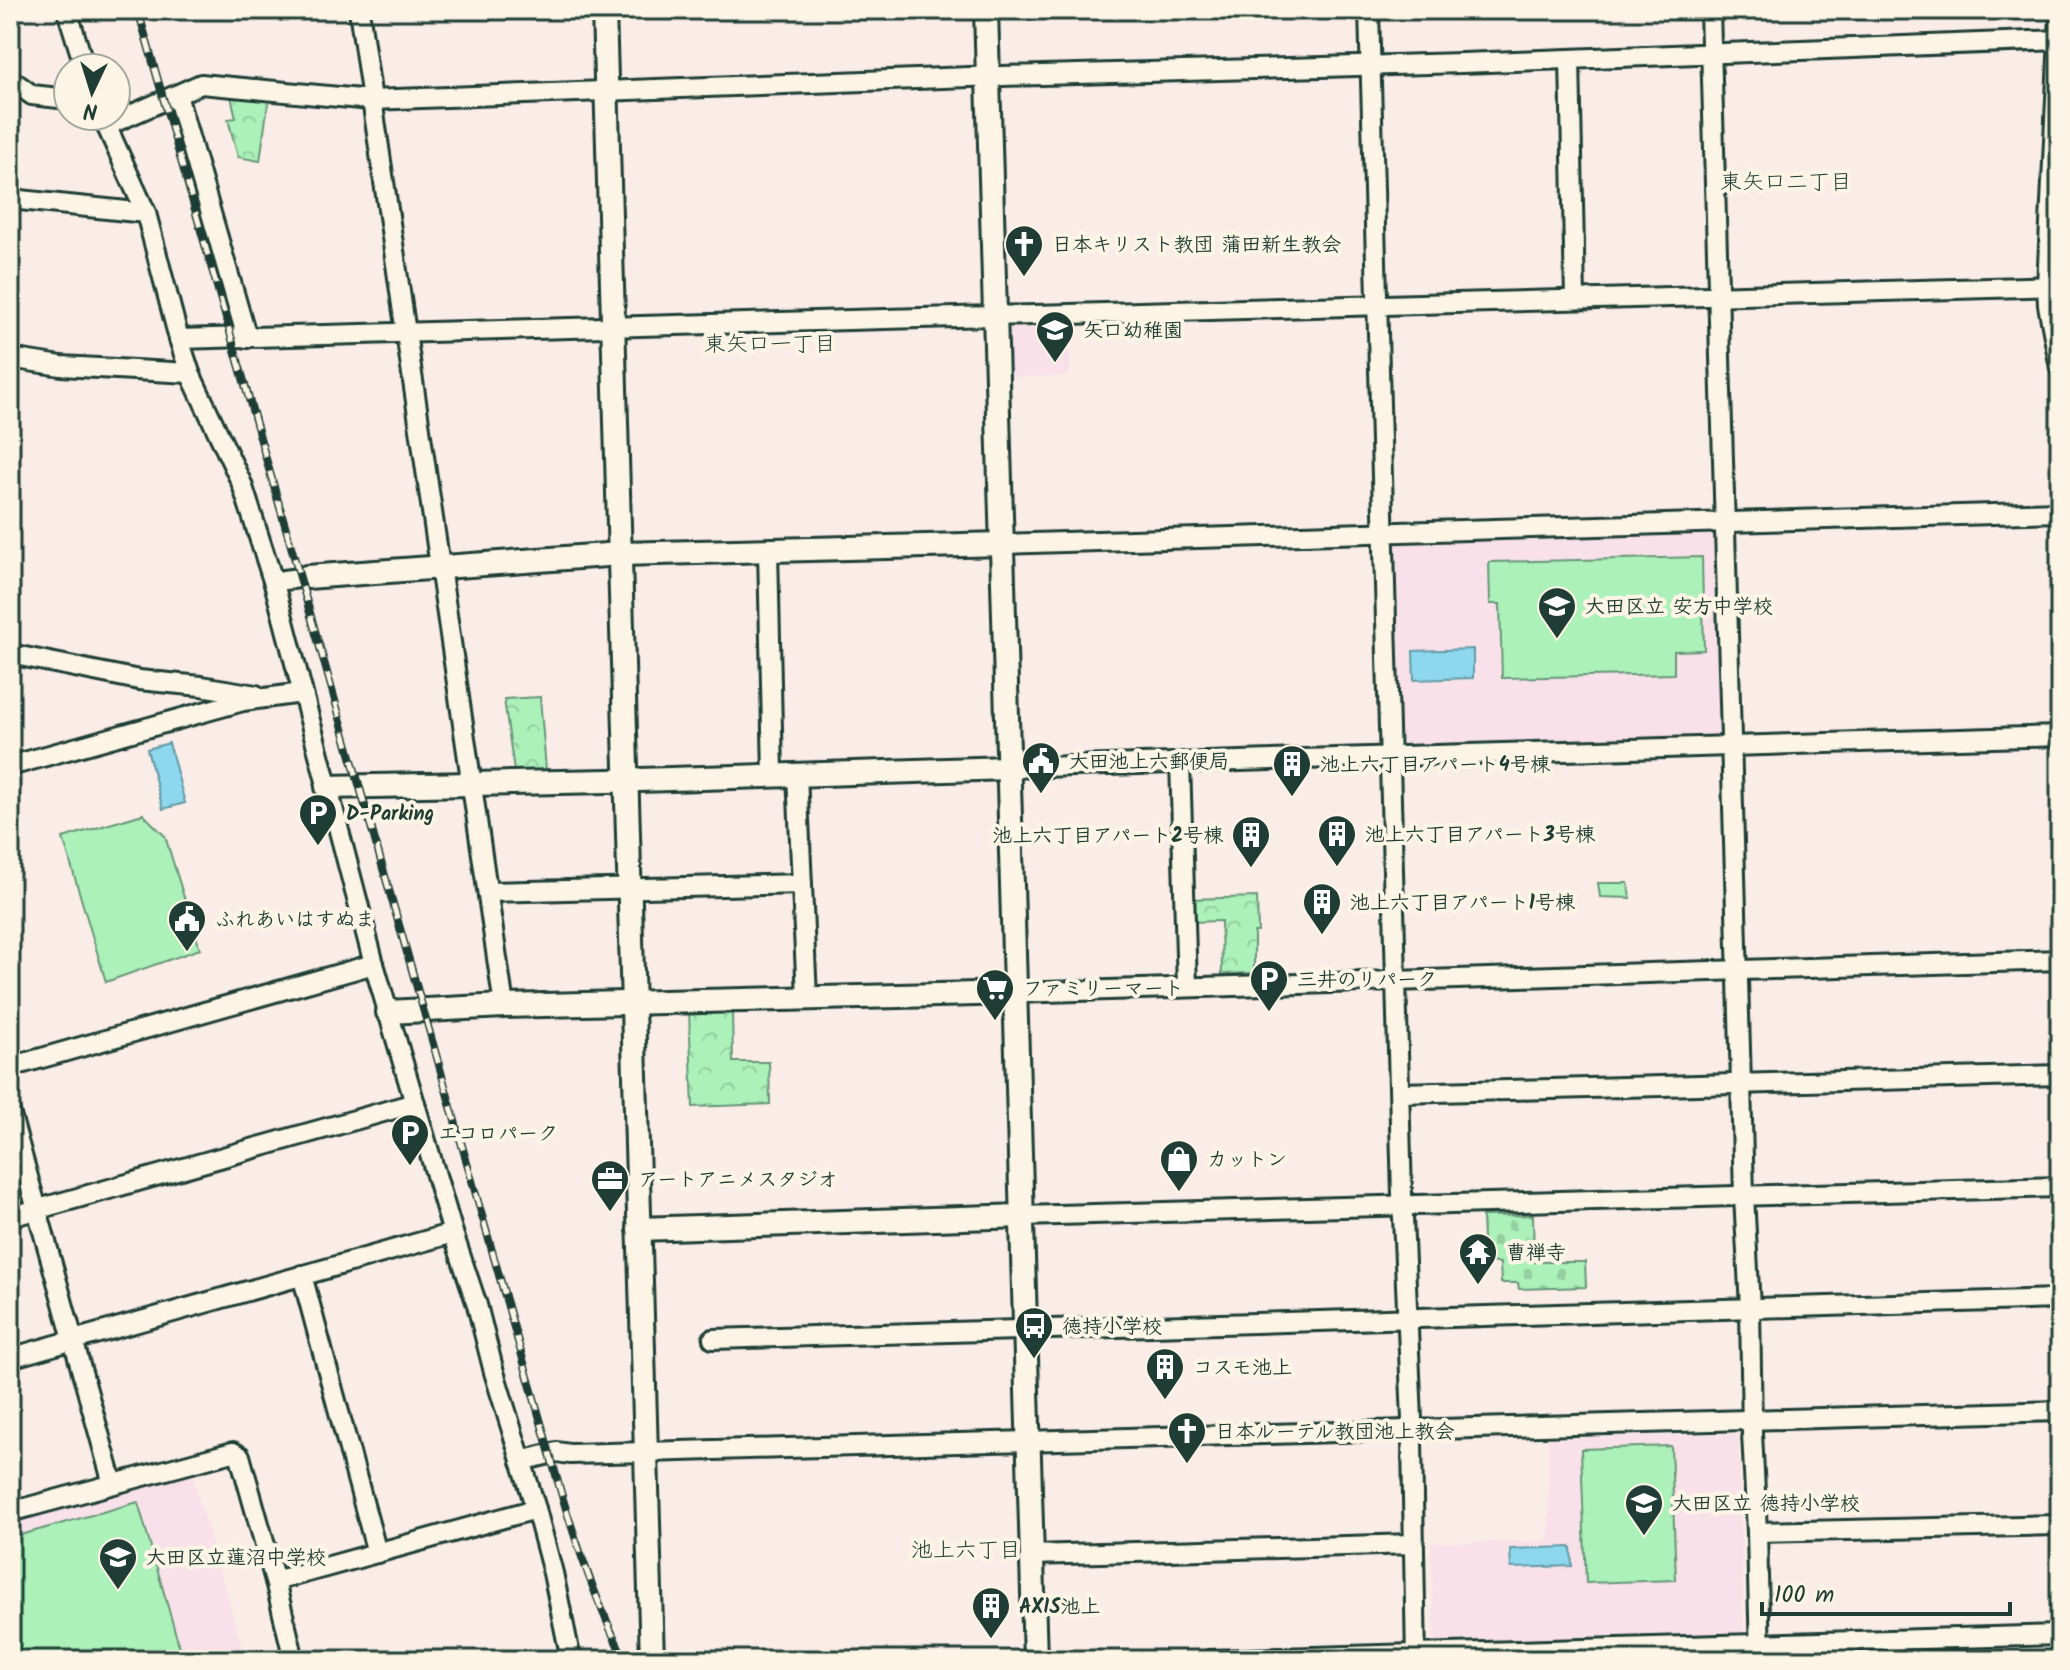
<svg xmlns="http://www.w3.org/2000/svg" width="2070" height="1670" font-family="Kalam,'Klee One',sans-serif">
  <defs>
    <pattern id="cemetery-stones" width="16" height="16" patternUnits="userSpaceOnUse" patternTransform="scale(2)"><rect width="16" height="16" fill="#acf0ba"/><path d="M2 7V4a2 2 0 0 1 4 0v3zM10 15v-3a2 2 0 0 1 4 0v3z" fill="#94cfa0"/></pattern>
    <pattern id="park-crowns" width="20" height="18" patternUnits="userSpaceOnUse" patternTransform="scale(2)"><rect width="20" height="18" fill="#acf0ba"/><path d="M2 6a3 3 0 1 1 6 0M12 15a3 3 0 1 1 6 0" fill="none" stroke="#94cfa0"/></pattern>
  </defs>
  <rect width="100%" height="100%" fill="#faece7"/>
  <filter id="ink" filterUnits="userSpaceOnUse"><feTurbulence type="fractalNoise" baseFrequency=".0125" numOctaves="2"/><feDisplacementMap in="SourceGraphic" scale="16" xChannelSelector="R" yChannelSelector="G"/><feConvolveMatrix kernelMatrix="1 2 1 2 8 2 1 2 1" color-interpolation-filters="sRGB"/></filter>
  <g filter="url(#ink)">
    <g fill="#f8e1e9">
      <polygon points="1007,328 1070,328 1070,376 1007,377"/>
      <polygon points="1713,535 1719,736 1401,745 1395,544"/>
      <polygon points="1738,1434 1744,1633 1434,1641 1431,1543 1546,1541 1549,1534 1548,1439"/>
      <polygon points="191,1471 246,1660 10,1660 10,1522"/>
    </g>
    <g fill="#acf0ba" stroke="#669677" stroke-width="2">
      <polygon points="1702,557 1704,650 1674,651 1674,674 1502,678 1500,604 1490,604 1489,562"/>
      <polygon points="143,814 165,836 200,949 106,982 63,838"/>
      <polygon points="1598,883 1628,883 1630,898 1600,897"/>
      <polygon points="1671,1446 1676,1580 1586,1583 1581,1449"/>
      <polygon points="138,1502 182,1656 170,1660 10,1660 10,1538"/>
    </g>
    <polygon fill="url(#cemetery-stones)" stroke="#669677" stroke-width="2" points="1533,1215 1534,1262 1585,1262 1586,1287 1519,1289 1518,1283 1501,1283 1500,1263 1484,1262 1482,1216"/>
    <g fill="url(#park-crowns)" stroke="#669677" stroke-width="2">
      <polygon points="230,92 269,96 260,161 238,157 228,119 236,118"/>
      <polygon points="540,697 546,770 514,771 504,699"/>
      <polygon points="1257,897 1258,932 1254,932 1254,973 1222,974 1221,921 1190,922 1188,899"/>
      <polygon points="732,1011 733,1062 769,1062 770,1104 693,1107 689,1012"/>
    </g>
    <g fill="#8ed8ef" stroke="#629aa4" stroke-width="2">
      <polygon points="1473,649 1473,678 1414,680 1413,651"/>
      <polygon points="169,743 185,803 163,809 147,749"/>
      <polygon points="1571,1547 1572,1566 1511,1568 1510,1549"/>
    </g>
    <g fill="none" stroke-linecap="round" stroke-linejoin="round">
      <defs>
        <g id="minor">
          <polyline points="67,10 85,68"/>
          <polyline points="359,10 504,1006"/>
          <polyline points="1369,10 1402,1195 1412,1419 1410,1429 1412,1443 1416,1660"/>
          <polyline points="1710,10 1741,1084 1744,1196 1750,1308 1752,1433 1757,1532 1760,1660"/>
          <polyline points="2060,16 2047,286 2048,305 2060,368"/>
          <polyline points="1570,59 1575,299"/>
          <polyline points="10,83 17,84 32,95 68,99"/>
          <polyline points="177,95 247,338"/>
          <polyline points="102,116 146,213 179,339"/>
          <polyline points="106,126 201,84 371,100 969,77 1462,63 2059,40"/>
          <polyline points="10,199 146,213"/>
          <polyline points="10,358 61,366 190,373"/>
          <polyline points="1002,544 2060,512"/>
          <polyline points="768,550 773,774"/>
          <polyline points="284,580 307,577"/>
          <polyline points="10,654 139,680 201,686 256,695"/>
          <polyline points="1180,762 1187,987"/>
          <polyline points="10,766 243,701 302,693"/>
          <polyline points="1008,768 2060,736"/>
          <polyline points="797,774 807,998"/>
          <polyline points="488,892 802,884"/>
          <polyline points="1015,993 2060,960"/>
          <polyline points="10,1067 374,964"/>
          <polyline points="1401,1093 2060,1075"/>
          <polyline points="10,1112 113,1484"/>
          <polyline points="1022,1216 2060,1187"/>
          <polyline points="10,1217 415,1103"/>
          <polyline points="302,1275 377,1553"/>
          <polyline points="713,1339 2060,1299"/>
          <polyline points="10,1358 453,1233"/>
          <polyline points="521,1461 557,1452 570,1454 646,1452 2060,1411"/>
          <polyline points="10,1512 233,1452 240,1456 275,1581 294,1660"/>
          <polyline points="1757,1532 2060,1525"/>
          <polyline points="1032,1555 1413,1544"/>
          <polyline points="275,1581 536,1509"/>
          <polyline points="571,1660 553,1573 536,1509 494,1372 477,1305 453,1233 374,964 275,587 242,484 190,373 179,339 2060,286"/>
          <polyline points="1210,1660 2060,1635"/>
        </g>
        <g id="tertiary">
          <polyline points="604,10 652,1660"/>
          <polyline points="986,10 1035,1660"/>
          <polyline points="307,577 620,554 1002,544"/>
          <polyline points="327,787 608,781 1008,768"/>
          <polyline points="388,1012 504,1006 1015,993"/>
          <polyline points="639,1229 1022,1216"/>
        </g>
      </defs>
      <use href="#minor" stroke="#1f3d34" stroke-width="24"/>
      <use href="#tertiary" stroke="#1f3d34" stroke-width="28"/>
      <use href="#minor" stroke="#fcf5e5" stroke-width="18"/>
      <use href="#tertiary" stroke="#fcf5e5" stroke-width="22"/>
      <defs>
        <path id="rail" d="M 138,10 L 562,1496 C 579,1552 598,1607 625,1660"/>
      </defs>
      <use href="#rail" stroke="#1f3d34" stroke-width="8"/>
      <use href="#rail" stroke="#fcf5e5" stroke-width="5" stroke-dasharray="15" stroke-linecap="butt"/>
    </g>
  </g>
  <defs>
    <symbol id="church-pin" viewBox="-11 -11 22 30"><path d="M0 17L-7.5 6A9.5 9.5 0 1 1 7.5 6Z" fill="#1f3d34" stroke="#fcf5e5"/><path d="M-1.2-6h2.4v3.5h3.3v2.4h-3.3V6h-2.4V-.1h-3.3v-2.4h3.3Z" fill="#fff"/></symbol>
    <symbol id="school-pin" viewBox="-11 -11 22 30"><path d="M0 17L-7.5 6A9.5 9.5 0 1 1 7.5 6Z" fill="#1f3d34" stroke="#fcf5e5"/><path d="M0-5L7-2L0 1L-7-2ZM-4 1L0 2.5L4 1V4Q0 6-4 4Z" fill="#fff"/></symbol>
    <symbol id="civic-pin" viewBox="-11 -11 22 30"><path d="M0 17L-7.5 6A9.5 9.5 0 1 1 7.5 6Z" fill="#1f3d34" stroke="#fcf5e5"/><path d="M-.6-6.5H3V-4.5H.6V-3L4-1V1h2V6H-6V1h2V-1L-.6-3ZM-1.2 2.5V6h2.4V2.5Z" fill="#fff"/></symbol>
    <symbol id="building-pin" viewBox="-11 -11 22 30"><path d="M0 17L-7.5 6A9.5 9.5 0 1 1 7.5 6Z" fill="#1f3d34" stroke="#fcf5e5"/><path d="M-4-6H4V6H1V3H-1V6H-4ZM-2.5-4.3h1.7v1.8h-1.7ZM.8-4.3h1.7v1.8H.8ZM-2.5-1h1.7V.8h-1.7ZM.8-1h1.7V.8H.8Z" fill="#fff"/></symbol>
    <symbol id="parking-pin" viewBox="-11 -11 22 30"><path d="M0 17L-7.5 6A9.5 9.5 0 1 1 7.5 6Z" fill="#1f3d34" stroke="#fcf5e5"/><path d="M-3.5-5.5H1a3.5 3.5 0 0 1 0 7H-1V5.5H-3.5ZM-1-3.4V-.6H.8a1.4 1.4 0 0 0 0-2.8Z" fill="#fff"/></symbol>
    <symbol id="supermarket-pin" viewBox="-11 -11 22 30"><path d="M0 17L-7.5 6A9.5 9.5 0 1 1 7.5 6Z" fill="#1f3d34" stroke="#fcf5e5"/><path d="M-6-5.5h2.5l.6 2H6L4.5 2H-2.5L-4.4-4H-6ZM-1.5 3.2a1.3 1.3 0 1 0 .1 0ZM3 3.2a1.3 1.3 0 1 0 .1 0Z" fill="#fff"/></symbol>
    <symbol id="shop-pin" viewBox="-11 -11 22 30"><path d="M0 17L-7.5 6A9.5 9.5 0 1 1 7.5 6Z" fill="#1f3d34" stroke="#fcf5e5"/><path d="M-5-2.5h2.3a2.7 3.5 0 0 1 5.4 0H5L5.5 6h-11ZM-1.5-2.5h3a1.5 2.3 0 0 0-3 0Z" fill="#fff"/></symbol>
    <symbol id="office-pin" viewBox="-11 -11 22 30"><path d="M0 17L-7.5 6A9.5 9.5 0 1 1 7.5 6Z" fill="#1f3d34" stroke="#fcf5e5"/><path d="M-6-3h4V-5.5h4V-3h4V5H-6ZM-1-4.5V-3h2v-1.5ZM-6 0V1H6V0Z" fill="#fff"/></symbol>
    <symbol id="temple-pin" viewBox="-11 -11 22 30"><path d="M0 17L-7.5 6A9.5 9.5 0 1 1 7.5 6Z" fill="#1f3d34" stroke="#fcf5e5"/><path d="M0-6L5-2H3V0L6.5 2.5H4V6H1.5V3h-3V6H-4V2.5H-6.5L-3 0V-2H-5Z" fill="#fff"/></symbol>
    <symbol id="bus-pin" viewBox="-11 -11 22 30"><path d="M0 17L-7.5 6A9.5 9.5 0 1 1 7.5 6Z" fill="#1f3d34" stroke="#fcf5e5"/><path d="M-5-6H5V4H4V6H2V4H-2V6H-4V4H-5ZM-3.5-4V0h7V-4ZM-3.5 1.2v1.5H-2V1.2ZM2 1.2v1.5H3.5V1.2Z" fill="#fff"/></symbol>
  </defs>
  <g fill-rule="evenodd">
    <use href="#church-pin" x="1002" y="222" width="44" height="60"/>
    <use href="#school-pin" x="1033" y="308" width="44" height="60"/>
    <use href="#school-pin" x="1535" y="584" width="44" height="60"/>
    <use href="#civic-pin" x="1019" y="739" width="44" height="60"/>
    <use href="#building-pin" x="1270" y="742" width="44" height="60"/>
    <use href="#parking-pin" x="296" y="791" width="44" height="60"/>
    <use href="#building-pin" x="1315" y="812" width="44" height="60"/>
    <use href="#building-pin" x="1229" y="813" width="44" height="60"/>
    <use href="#building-pin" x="1300" y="880" width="44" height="60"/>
    <use href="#civic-pin" x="165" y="897" width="44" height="60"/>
    <use href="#parking-pin" x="1247" y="957" width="44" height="60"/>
    <use href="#supermarket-pin" x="973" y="966" width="44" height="60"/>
    <use href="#parking-pin" x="388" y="1111" width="44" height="60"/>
    <use href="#shop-pin" x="1157" y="1137" width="44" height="60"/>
    <use href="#office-pin" x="588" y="1157" width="44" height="60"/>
    <use href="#temple-pin" x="1456" y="1230" width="44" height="60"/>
    <use href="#bus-pin" x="1012" y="1304" width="44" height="60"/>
    <use href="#building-pin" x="1143" y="1345" width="44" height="60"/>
    <use href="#church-pin" x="1165" y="1409" width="44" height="60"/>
    <use href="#school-pin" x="1622" y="1481" width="44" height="60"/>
    <use href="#school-pin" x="96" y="1535" width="44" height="60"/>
    <use href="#building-pin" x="969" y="1584" width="44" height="60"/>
  </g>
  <g text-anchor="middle" stroke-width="8" stroke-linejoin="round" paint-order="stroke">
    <g font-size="20" font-weight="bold" fill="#1f3d34" stroke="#fcf5e5" text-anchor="start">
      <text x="1052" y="251">日本キリスト教団 蒲田新生教会</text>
      <text x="1083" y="337">矢口幼稚園</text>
      <text x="1585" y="613">大田区立 安方中学校</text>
      <text x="1069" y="768">大田池上六郵便局</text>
      <text x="1320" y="771">池上六丁目アパート4号棟</text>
      <text x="346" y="820">D-Parking</text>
      <text x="1365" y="841">池上六丁目アパート3号棟</text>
      <text x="1223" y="842" text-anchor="end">池上六丁目アパート2号棟</text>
      <text x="1350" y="909">池上六丁目アパート1号棟</text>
      <text x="215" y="926">ふれあいはすぬま</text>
      <text x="1297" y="986">三井のリパーク</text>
      <text x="1023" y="995">ファミリーマート</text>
      <text x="438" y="1140">エコロパーク</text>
      <text x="1207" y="1166">カットン</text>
      <text x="638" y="1186">アートアニメスタジオ</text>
      <text x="1506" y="1259">曹禅寺</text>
      <text x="1062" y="1333">徳持小学校</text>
      <text x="1193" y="1374">コスモ池上</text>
      <text x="1215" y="1438">日本ルーテル教団池上教会</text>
      <text x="1672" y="1510">大田区立 徳持小学校</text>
      <text x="146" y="1564">大田区立蓮沼中学校</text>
      <text x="1019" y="1613">AXIS池上</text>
    </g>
    <g font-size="22" fill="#1f3d34" stroke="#fcf5e5">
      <text x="1786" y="189">東矢口二丁目</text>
      <text x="770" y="351">東矢口一丁目</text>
      <text x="966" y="1557">池上六丁目</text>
    </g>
  </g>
  <rect width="2070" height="1670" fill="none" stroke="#fcf5e5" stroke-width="40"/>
  <rect x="20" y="20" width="2030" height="1630" fill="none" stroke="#1f3d34" stroke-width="3" filter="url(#ink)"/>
  <g transform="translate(92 92) rotate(184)"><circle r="38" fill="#fcf5e5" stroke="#a4ab9e" stroke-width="2"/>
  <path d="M0-6L14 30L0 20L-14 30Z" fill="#1f3d34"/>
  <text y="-12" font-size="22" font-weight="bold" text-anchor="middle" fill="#1f3d34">N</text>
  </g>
  <path d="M1762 1602v12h248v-12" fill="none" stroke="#1f3d34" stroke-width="4"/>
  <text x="1774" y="1602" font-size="24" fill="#1f3d34" stroke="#fcf5e5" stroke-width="6" paint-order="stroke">100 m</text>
</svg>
